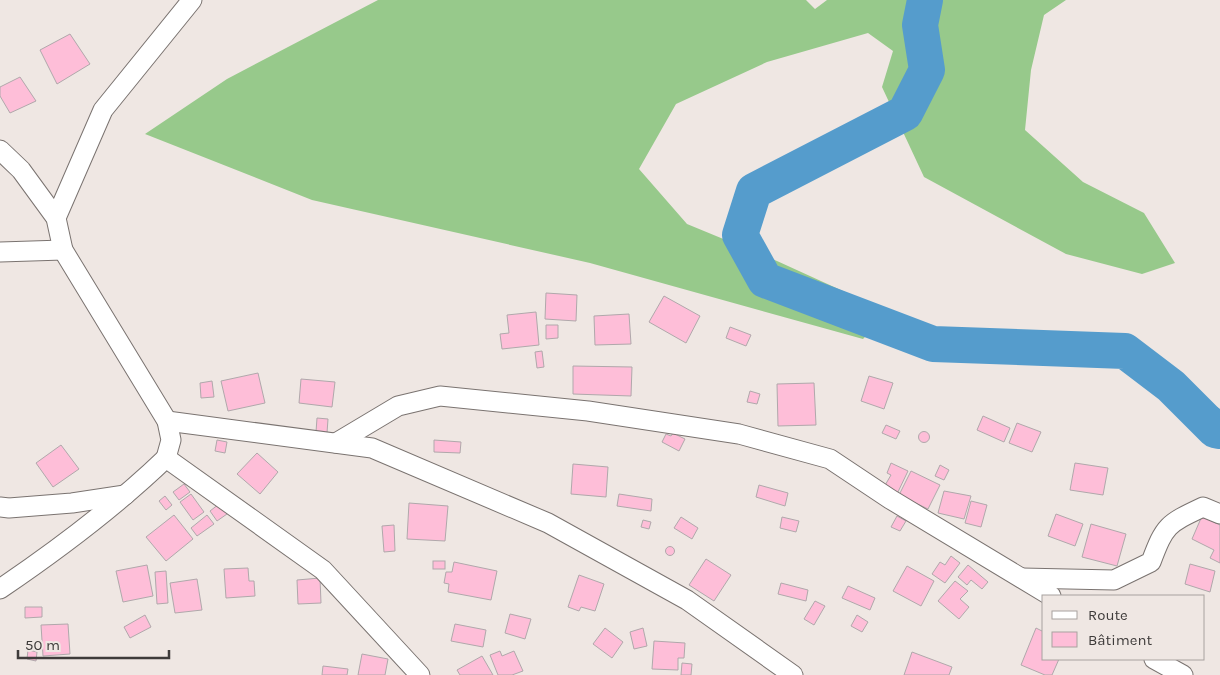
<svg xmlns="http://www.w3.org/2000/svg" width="1220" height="675" font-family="Karla,sans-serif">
  <rect width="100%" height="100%" fill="#efe7e3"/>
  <polygon fill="#97c98b" points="378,0 806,0 815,9 827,0 1066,0 1044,15 1031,70 1025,130 1083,182 1144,213 1175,263 1142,274 1066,254 924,177 882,87 893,51 868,33 767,62 676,104 639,169 687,224 777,261 889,312 863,339 590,263 312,200 145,134 227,79"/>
  <polygon fill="#559ccc" points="1217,407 1220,409 1220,441 1200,433"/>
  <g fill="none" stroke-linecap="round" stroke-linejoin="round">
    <polyline stroke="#559ccc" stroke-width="36" points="925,0 920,25 927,70 905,113 754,191 740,235 765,280 933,344 1125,351 1171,386 1215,430 1220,431"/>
  </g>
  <g fill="#febed8" stroke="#b0a8ab">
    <polygon points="70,34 90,64 57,84 40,50"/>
    <polygon points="20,77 36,101 10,113 0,96 0,87"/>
    <polygon points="546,293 577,295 576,321 545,319"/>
    <polygon points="664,296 700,316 686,343 649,322"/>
    <polygon points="536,312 539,345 502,349 500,334 509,333 507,315"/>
    <polygon points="629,314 631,344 595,345 594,316"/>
    <polygon points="546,325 558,325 558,338 546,339"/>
    <polygon points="730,327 751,335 746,346 726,338"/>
    <polygon points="542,351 544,367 537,368 535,352"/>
    <polygon points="573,366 632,367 631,396 573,394"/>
    <polygon points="258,373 265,403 228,411 221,381"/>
    <polygon points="869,376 893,383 884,409 861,401"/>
    <polygon points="301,379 335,382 332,407 299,403"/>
    <polygon points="212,381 214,397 201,398 200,383"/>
    <polygon points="814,383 816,425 778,426 777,384"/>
    <polygon points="750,391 760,394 757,404 747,402"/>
    <polygon points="983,416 1010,428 1004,442 977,430"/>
    <polygon points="317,418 328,419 327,433 316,432"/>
    <polygon points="1017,423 1041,432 1032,452 1009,443"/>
    <polygon points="886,425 900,431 896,439 882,433"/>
    <circle cx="924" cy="437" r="5.5"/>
    <polygon points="673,433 685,439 679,451 662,442 666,434 671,436"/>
    <polygon points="217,440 227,442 225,453 215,451"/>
    <polygon points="434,440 461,442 460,453 434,452"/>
    <polygon points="61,445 79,469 53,487 36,463"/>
    <polygon points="257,453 278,472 260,494 237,474"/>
    <polygon points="891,463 908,471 897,494 884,487 891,475 887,473"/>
    <polygon points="1075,463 1108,468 1103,495 1070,490"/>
    <polygon points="573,464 608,467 606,497 571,494"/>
    <polygon points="940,465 949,470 944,480 935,476"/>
    <polygon points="911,471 940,485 928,509 899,495"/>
    <polygon points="184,484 190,492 179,500 173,492"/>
    <polygon points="759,485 788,493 785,506 756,497"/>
    <polygon points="944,491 971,496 964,519 938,513"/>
    <polygon points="191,494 204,512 193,520 180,502"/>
    <polygon points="619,494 652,499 651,511 617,506"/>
    <polygon points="165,496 172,505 166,510 159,501"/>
    <polygon points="971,501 987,505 981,527 965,523"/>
    <polygon points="409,503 448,506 445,541 407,539"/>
    <polygon points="219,504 227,514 217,521 210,511"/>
    <polygon points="1056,514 1083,524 1075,546 1048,536"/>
    <polygon points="174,515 193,539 166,561 146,537"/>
    <polygon points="207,515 214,524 197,536 191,528"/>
    <polygon points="897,516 906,521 900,531 891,527"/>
    <polygon points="1202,516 1220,525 1220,563 1210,558 1214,550 1192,539"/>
    <polygon points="681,517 698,528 692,539 674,528"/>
    <polygon points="782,517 799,521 796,532 780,528"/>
    <polygon points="643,520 651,522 649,529 641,527"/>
    <polygon points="1091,524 1126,534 1117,566 1082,557"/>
    <polygon points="394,525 395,551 384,552 382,526"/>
    <circle cx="670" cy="551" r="4.5"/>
    <polygon points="951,556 960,563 945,583 932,574 940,562 945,565"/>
    <polygon points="706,559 731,575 714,601 689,585"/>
    <rect x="433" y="561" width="12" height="8"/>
    <polygon points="454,562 497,571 491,600 448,592 449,584 444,583 446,572 452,572"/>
    <polygon points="1190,564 1215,571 1210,592 1185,584"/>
    <polygon points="147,565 153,596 123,602 116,571"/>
    <polygon points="968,565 988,582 982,589 971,580 967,585 958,577"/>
    <polygon points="907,566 934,581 921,606 893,591"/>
    <polygon points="248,568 249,581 254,581 255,596 226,598 224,569"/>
    <polygon points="166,571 168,603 157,604 155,572"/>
    <polygon points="579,575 604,584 595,611 581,607 579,611 568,607"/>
    <polygon points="320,578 321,603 298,604 297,580"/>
    <polygon points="197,579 202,610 175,613 170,583"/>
    <polygon points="955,581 968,591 960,599 969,607 959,619 938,601"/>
    <polygon points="781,583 808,590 806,601 778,594"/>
    <polygon points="848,586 875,598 870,610 842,598"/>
    <polygon points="815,601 825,606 814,625 804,619"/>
    <polygon points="25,607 42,607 42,617 25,618"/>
    <polygon points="510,614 531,619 525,639 505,633"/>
    <polygon points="145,615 151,627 130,638 124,627"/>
    <polygon points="857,615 868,622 862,632 851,626"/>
    <polygon points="68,624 70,654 43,656 41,625"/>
    <polygon points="455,624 486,630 483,647 451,641"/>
    <polygon points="605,628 623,642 612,658 593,644"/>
    <polygon points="643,628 647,646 634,649 630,632"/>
    <polygon points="1036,628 1044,632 1044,659 1059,659 1052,675 1045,675 1021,665"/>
    <polygon points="654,641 685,643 684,658 678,658 678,670 652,669"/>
    <polygon points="28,650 37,652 36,661 27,659"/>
    <polygon points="500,651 502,656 514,651 523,671 512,675 498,675 490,655"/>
    <polygon points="912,652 952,667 949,675 904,675"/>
    <polygon points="362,654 388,659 385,675 358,675"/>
    <polygon points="482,656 493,675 460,675 457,670"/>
    <polygon points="682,663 692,664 691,675 681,675"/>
    <polygon points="323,666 348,669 347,675 322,675"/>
  </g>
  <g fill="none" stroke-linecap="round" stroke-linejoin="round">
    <defs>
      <g id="minor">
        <polyline points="0,150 21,170 56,218 63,250 167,421 171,440 166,458 323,570 420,675"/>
        <polyline points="56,218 103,110 192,0"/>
        <polyline points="0,252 63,250"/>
        <polyline points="167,421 372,448 548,523 687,600 793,675"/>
        <polyline points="336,443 398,406 440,396 588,411 739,434 830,459 890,499 1051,596"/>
        <polyline points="0,507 9,508 72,503 125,495"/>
        <path d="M 1022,578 L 1114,580 L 1151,562 C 1165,525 1167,524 1203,507 L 1220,514"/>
        <path d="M 0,589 C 59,549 115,507 166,458"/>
        <polyline points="1154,659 1183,675"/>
      </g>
    </defs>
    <use href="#minor" stroke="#7a7370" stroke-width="21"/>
    <use href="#minor" stroke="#fff" stroke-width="19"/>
  </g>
  <rect x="1042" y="595" width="162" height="65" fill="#efe7e3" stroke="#a8a29f"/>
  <rect x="1052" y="611" width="25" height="8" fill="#ffffff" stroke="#a8a29f"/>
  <text x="1088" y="620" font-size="15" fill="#3e3b3a">Route</text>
  <rect x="1052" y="632" width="25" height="15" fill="#febed8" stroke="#a8a29f"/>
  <text x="1088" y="645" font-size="15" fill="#3e3b3a">Bâtiment</text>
  <path d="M18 650v8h151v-8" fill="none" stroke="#3e3b3a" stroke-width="2.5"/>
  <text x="25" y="650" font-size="15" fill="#3e3b3a" stroke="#efe7e3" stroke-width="4" paint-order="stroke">50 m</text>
</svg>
